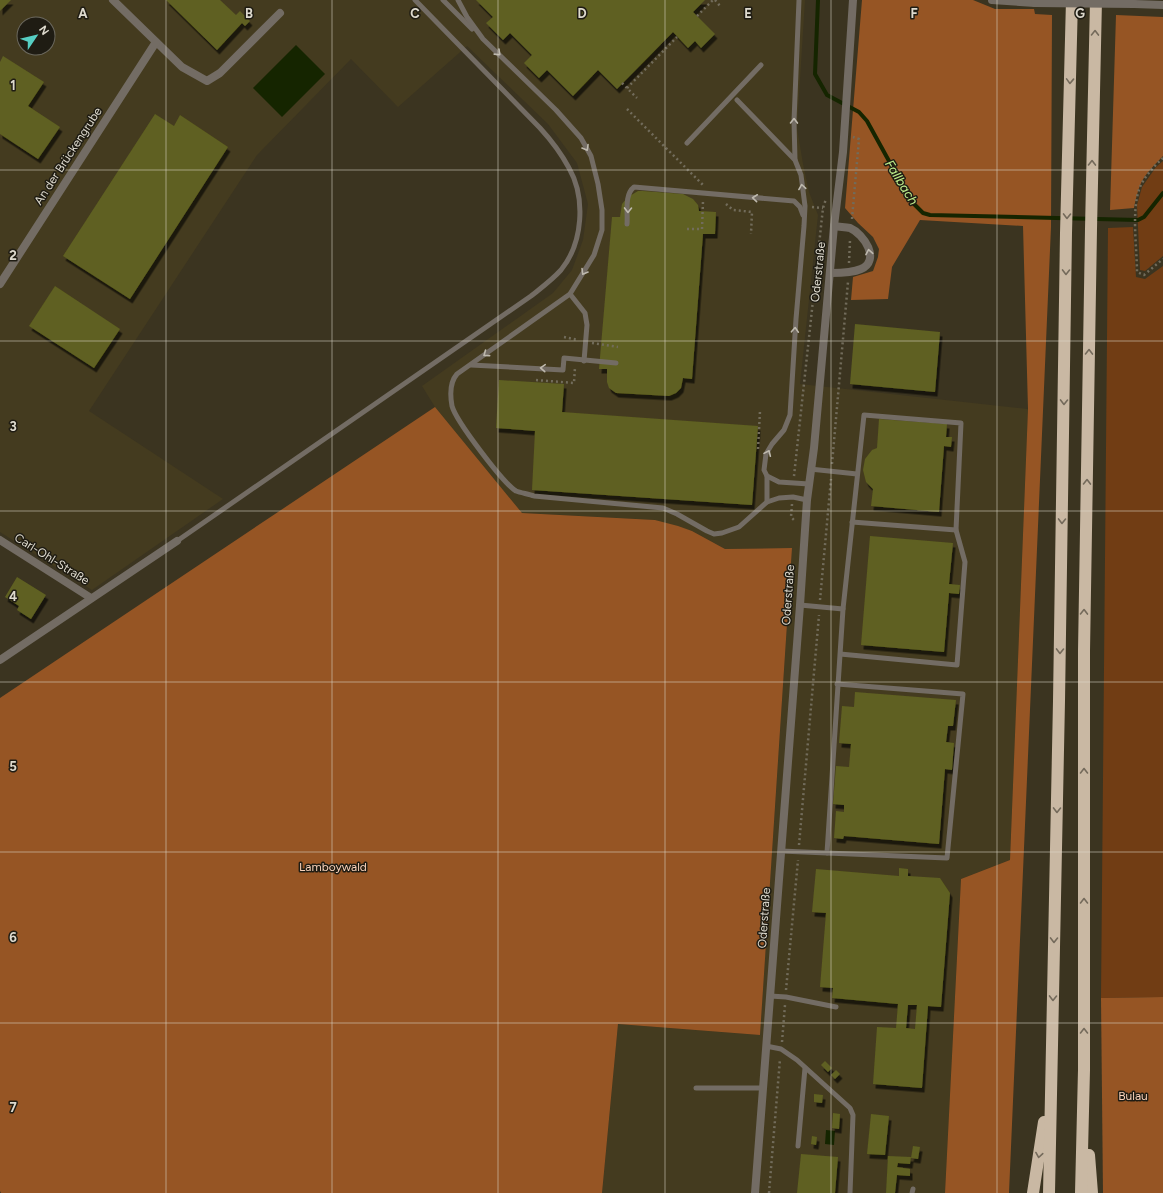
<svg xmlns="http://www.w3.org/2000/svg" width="1163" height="1193" font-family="Figtree,sans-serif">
  <defs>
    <filter id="shadow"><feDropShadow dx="2.5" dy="4.5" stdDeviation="0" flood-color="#0009"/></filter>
  </defs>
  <rect width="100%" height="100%" fill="#3b3420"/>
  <path fill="#443b1f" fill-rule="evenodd" d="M 0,0 L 805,0 L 797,128 L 803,164 L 809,192 L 818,215 L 800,384 L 1028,409 L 1010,860 L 961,879 L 945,1193 L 602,1193 L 618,1024 L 760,1035 L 792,548 L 725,549 L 692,531 L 655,520 L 522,513 L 435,407 L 422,386 L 553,293 L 572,270 L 583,240 L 588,204 L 577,163 L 548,124 L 467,46 L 398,107 L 351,59 L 257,155 L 89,411 L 223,499 L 92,590 L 0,532 ZM 24,24 L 48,24 L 48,48 L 24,48 Z"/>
  <g fill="#713d14">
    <polygon points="1163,161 1163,256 1145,271 1140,270 1137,205 1142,187 1156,167"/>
    <polygon points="1133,227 1136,277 1145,279 1163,266 1163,997 1101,998 1108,228"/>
  </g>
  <g fill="#965524">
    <polygon points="862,0 973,0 995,9 1034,9 1035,14 1052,15 1051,227 1009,1193 945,1193 961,879 1010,860 1028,409 1023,226 920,220 892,267 888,299 851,300 853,277 873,271 878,257 879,249 873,237 858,223 845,208"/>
    <path d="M 1116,15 L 1163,17 L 1163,156 C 1143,177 1140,179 1134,208 L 1110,210 Z"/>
    <polygon points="435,407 522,513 655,520 678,526 692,531 725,549 792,548 760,1035 618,1024 602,1193 1,1193 0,1191 0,698"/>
    <polygon points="1163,997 1163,1193 1103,1193 1101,998"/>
  </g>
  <g fill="#152500">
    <polygon points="296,45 325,74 282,117 253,88"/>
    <polygon points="826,1130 835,1131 834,1145 825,1144"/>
  </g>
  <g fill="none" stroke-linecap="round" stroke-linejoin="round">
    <polyline stroke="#152500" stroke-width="4" points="818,0 815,74 827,95 859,112 867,121 911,201 923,213 930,215 1138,220 1144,217 1163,193"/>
  </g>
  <g fill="#5e6020" fill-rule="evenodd" filter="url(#shadow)">
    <polygon points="0,0 11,0 0,11"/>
    <polygon points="166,0 220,0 236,15 240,11 250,21 245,26 242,23 217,50"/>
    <polygon points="476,0 705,0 693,12 715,34 701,48 695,41 688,48 673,32 617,89 598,70 573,96 547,70 539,78 524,63 532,55 510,33 503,40 486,23 493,17"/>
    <polygon points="3,56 44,82 28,106 60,127 38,159 0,134 0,62"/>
    <polygon points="155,114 174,126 180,115 228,147 130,299 63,256"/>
    <polygon points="638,191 643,191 683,194 693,199 698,205 699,211 716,212 715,234 703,234 692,379 683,378 681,388 676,393 669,396 616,393 609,388 607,382 607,369 599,369 612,217 620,217 622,204 628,197"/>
    <polygon points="55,286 120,329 94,368 29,326"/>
    <polygon points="855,324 940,332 935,392 850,384"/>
    <polygon points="499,380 564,384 562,412 758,426 752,505 532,490 535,431 496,428"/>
    <polygon points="879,419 947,424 946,437 952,437 951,447 944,446 939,512 871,506 873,489 866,482 863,470 865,459 872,450 877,448"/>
    <polygon points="870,536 953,543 949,584 960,585 959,594 949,593 944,652 861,645"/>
    <polygon points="17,577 46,595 31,619 17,610 19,606 5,597"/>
    <polygon points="855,692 956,700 953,726 948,726 946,742 954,743 952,770 945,769 939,844 844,836 843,839 834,838 836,811 844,812 844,805 833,804 836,766 849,767 851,744 839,743 842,706 854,707"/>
    <path d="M 899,868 L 908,869 L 908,876 L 940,878 L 950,893 L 941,1007 L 928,1006 L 922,1088 L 873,1084 L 877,1027 L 896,1028 L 898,1004 L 832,998 L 833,988 L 820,987 L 826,913 L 812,912 L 816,869 L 899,876 ZM 908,1005 L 917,1005 L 915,1029 L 906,1028 Z"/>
    <polygon points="825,1061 832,1068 828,1072 821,1065"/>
    <polygon points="836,1070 840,1074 835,1079 831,1075"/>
    <polygon points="814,1094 823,1095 822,1103 814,1102"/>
    <polygon points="833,1113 840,1114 839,1129 832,1128"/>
    <polygon points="871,1114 889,1116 885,1155 867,1154"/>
    <polygon points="812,1136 817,1137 816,1145 811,1144"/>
    <polygon points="913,1146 920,1147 918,1159 911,1158"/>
    <polygon points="801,1154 838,1157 835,1193 797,1193"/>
    <polygon points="888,1156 911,1157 910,1164 898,1163 897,1167 910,1169 910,1176 897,1175 895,1193 886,1193"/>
  </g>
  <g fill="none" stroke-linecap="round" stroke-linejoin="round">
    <g stroke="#726c5b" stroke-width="2.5" stroke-dasharray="2 3" stroke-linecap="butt">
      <polyline points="715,0 720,6"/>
      <polyline points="697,16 713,0"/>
      <polyline points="622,83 637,98"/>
      <polyline points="627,88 677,37"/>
      <polyline points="627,109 703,185"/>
      <path d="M 1163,158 C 1154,166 1145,176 1140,187 C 1131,209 1137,248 1137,272 L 1144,275 L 1163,259"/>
      <polyline points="726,204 733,210 752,212 751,234"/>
      <polyline points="812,207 823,208"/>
      <polyline points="852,219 859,139 853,137"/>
      <polyline points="687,229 702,229 703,201"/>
      <polyline points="849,263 850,240"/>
      <polyline points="564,337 578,340"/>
      <polyline points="592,343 618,347"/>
      <polyline points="536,380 574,383 575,367"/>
      <polyline points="758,449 760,411"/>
      <polyline points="832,464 848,282"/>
      <polyline points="794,476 823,208 826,199"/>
      <polyline points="792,504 791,517 795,521"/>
      <polyline points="820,600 831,479"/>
      <polyline points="799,845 819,615"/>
      <polyline points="786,990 798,860"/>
      <polyline points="782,1042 785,1005"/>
      <polyline points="769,1193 780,1059"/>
    </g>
    <g stroke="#736c64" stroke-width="5">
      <polyline points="443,0 472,29"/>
      <path d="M 458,0 L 467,17 L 483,39 L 556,110 L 581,138 L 591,156 L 598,184 L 602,210 L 602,230 L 594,255 L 570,294 L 457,374 C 450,382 450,395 452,406 C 456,421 503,483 516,491 C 521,493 529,494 534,496 L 663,508 L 677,514 L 707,531 L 714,534 L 722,533 L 739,527 L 767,502 L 779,498 L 793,497 L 807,500"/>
      <polyline points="737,100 795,160 801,175 805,206 804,226 796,319 790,415 784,430 772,444 766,454 764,470 767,476 779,482 809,484"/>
      <polyline points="687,143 761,65"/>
      <polyline points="795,160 794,121 799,0"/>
      <path d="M 627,224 C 628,212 624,195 634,187 L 794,201 L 800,207 L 803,215"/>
      <polyline points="570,294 585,313 587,325 584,361"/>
      <polyline points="471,365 563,370 564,358 616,363"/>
      <polyline points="810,469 857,474"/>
      <polyline points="767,502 767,476"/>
      <polyline points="852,522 956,530"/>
      <path d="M 177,541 L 531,296 C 541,288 552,280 561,270 C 583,243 586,198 569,168 C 561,153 551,140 540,128 L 415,0"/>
      <polyline points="800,605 843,609"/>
      <polyline points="781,851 827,853 843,609 864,415 961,423 956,530 965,562 957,665 840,654"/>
      <polyline points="827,853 947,858 963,694 837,684"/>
      <polyline points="770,996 786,997 836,1007"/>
      <polyline points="766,1046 781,1049 797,1060 850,1108 853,1115 850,1193"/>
      <polyline points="696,1088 763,1088"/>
      <polyline points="798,1146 805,1068"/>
      <polyline points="912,1193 913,1189"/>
    </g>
    <g stroke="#736c64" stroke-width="8">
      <polyline points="113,0 182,67 207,81 220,73 280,13"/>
      <polyline points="992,0 1035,3"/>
      <polyline points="1134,4 1163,5"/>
      <path d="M 831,273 C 841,273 852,273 861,269 C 881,260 864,234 850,228 C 845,227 839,227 834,226"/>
      <polyline points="0,284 156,42"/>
      <polyline points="0,540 91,598"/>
      <polyline points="0,660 177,541"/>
    </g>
    <polyline stroke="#736c64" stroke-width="8" points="755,1193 800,605 807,500 814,448 834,226 843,152 853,0"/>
    <g stroke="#c9b8a3" stroke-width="12">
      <polyline points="1089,1155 1092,1193"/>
      <polyline points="1033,1193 1044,1122"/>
      <polyline points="1049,1193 1059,701 1066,233 1072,0"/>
      <polyline points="1081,1193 1084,1070 1084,651 1091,229 1096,0"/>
    </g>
    <polyline stroke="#736c64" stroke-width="8" points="1035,3 1134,4"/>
  </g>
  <defs><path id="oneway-chevron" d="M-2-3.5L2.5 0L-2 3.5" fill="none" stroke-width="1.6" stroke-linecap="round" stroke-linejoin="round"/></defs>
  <g stroke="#746a5b">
    <use href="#oneway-chevron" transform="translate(1095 33) rotate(-89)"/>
    <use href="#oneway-chevron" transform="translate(1070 81) rotate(92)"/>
    <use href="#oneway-chevron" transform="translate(1092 163) rotate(-89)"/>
    <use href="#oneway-chevron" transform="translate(1067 216) rotate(91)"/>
    <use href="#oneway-chevron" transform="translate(1066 272) rotate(91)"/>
    <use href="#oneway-chevron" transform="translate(1089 352) rotate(-89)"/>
    <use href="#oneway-chevron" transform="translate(1064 402) rotate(91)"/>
    <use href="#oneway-chevron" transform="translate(1087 482) rotate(-89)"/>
    <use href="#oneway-chevron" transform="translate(1062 521) rotate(91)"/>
    <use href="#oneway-chevron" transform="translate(1084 612) rotate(-89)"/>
    <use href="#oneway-chevron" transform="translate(1060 651) rotate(91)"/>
    <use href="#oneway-chevron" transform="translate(1084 771) rotate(-90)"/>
    <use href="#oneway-chevron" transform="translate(1057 810) rotate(91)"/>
    <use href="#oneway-chevron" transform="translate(1084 901) rotate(-90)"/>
    <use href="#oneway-chevron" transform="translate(1054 940) rotate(91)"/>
    <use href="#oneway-chevron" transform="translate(1053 998) rotate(91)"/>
    <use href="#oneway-chevron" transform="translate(1084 1031) rotate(-90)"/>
    <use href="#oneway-chevron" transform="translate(1039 1155) rotate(99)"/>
  </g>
  <g stroke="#beb9ae">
    <use href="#oneway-chevron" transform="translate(498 53) rotate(44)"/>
    <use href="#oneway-chevron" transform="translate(794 121) rotate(-89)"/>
    <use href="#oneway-chevron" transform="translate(586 148) rotate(60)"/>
    <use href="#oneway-chevron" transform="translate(802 187) rotate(-99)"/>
    <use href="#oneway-chevron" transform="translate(755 198) rotate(-174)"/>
    <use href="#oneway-chevron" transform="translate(628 210) rotate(91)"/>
    <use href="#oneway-chevron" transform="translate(869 252) rotate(-100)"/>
    <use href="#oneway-chevron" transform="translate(584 272) rotate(121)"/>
    <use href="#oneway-chevron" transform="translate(795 330) rotate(-87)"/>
    <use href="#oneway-chevron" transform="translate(486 354) rotate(144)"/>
    <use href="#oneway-chevron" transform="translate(543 368) rotate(-176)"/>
    <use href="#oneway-chevron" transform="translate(768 453) rotate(-66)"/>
  </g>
  <path fill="none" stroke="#dedace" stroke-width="1" stroke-opacity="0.55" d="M 166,0 L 166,1193M 332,0 L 332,1193M 498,0 L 498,1193M 665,0 L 665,1193M 831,0 L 831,1193M 997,0 L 997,1193M 0,170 L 1163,170M 0,341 L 1163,341M 0,511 L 1163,511M 0,682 L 1163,682M 0,852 L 1163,852M 0,1023 L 1163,1023"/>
  <g text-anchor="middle" stroke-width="3" stroke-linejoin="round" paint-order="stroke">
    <g font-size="12" fill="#dedace" stroke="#1f1c13">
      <text transform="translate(68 156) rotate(-57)" y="4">An der Brückengrube</text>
      <text transform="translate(818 272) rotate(-84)" y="4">Oderstraße</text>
      <text transform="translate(52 559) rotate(32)" y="4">Carl-Ohl-Straße</text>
      <text transform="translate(788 595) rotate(-86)" y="4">Oderstraße</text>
      <text transform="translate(764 918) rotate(-86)" y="4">Oderstraße</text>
    </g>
    <g font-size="12" fill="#f9d2ba" stroke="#1f1c13">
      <text x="333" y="871">Lamboywald</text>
      <text x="1133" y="1100">Bulau</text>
    </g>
    <g font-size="13" font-style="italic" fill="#bfef8c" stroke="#1f1c13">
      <text transform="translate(902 182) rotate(58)" y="5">Fallbach</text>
    </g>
  </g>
  <g font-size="13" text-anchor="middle" font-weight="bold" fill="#dedace" stroke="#1f1c13" stroke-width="3" stroke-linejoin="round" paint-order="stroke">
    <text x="83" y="18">A</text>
    <text x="249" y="18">B</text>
    <text x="415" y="18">C</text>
    <text x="582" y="18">D</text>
    <text x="748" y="18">E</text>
    <text x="914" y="18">F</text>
    <text x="1080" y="18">G</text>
    <text x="13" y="90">1</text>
    <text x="13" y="260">2</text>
    <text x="13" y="431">3</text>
    <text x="13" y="601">4</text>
    <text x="13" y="771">5</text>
    <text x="13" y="942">6</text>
    <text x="13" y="1112">7</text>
  </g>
  <g transform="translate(36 36) rotate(55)"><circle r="19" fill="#1f1c13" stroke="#6b685e"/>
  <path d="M0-3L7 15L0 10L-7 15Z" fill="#56cec3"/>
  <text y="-6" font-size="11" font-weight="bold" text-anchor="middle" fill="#dedace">N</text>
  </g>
</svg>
